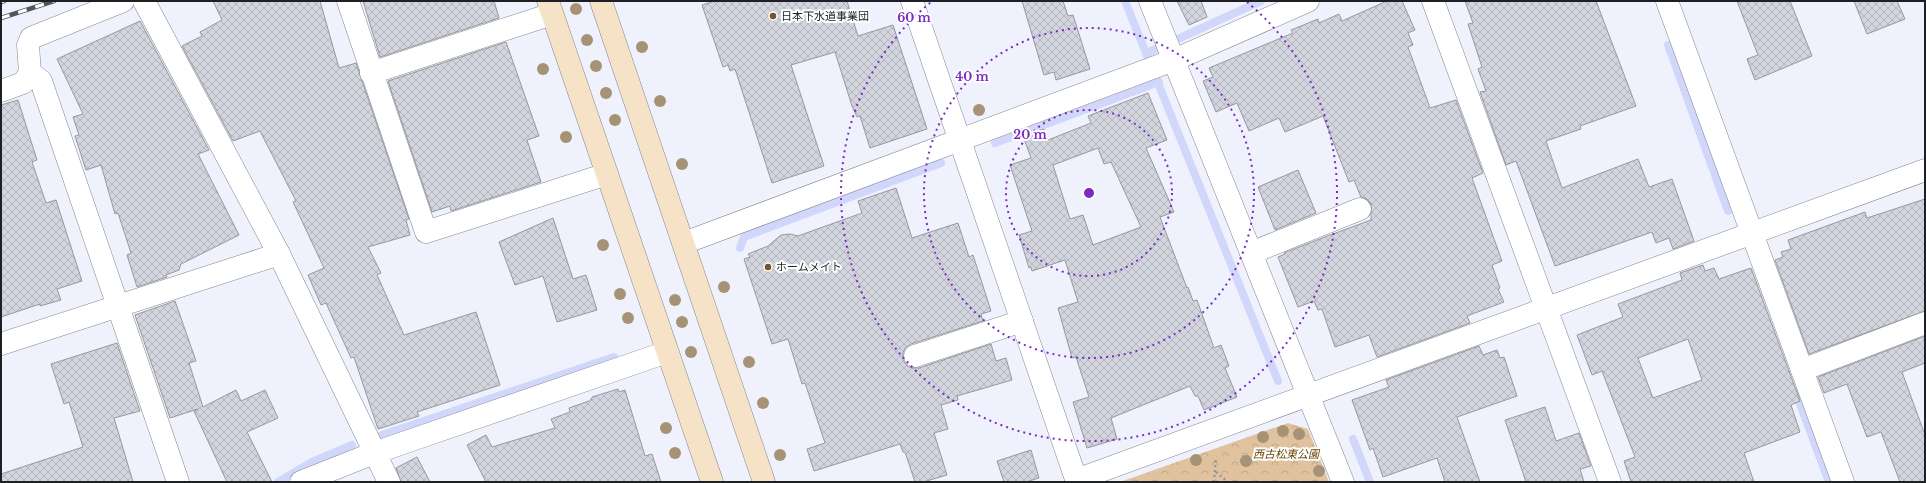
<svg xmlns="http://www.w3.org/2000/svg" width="1926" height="483" font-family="'Libre Baskerville','Noto Sans JP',serif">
  <defs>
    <pattern id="park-crowns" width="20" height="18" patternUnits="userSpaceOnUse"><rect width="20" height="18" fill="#e0c39e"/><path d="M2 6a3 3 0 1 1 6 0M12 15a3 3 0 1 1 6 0" fill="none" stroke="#c0a788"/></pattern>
    <pattern id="building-cross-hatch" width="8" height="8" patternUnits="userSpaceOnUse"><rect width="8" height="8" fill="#d2d4de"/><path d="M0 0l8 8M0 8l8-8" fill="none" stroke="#b4b6be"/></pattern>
  </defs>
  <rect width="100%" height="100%" fill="#eff2fc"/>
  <polygon fill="url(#park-crowns)" points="1288,423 1308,429 1329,482 1120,482"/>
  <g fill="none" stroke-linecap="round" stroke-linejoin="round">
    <g stroke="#d0d7fa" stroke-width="8">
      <polyline points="1125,1 1278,381"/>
      <polyline points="1668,45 1728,211"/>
      <polyline points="1147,53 1261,1"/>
      <polyline points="995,143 1159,82"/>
      <polyline points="740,248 744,237 941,163"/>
      <polyline points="1796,393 1829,482"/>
      <polyline points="379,436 614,357"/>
      <polyline points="1353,439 1370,482"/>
      <polyline points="278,482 312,462 352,445"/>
    </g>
  </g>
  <g fill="url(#building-cross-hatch)" stroke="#9597a1" fill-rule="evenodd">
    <polygon points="213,1 320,1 339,68 356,63 409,219 406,220 410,235 368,247 381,273 377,275 404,335 476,312 500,385 417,412 419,416 378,429 354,357 351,358 326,303 321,305 308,275 324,268 293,202 296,201 260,131 233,141 182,46 202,36 200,32 222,20"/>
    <polygon points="363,1 494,1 499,18 380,57"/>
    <polygon points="715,1 847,1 858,36 893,25 927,129 870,148 860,116 857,117 852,106 835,52 791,65 824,166 772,183 735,69 730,71 728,65 723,67 702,5"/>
    <polygon points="1022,1 1063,1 1068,16 1073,15 1090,69 1056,80 1054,72 1044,75"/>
    <polygon points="1177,1 1201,1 1207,17 1189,25"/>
    <polygon points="1387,1 1402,1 1415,30 1408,33 1413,45 1408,47 1430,108 1456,100 1483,173 1472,178 1502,261 1492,265 1500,288 1498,289 1504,302 1467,316 1470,323 1377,357 1369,335 1335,347 1322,309 1318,310 1314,301 1298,307 1278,257 1285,254 1284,253 1325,237 1371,220 1371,204 1367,199 1361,197 1354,180 1349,182 1323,116 1285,132 1279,118 1249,131 1237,103 1216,112 1203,81 1213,77 1209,68 1293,33 1291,30 1318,19 1319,23 1339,14 1342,21"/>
    <polygon points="1465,1 1596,1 1636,106 1580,126 1581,129 1546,141 1562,188 1638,159 1649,187 1672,179 1694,241 1673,249 1669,238 1656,243 1652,232 1555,266 1516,161 1506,165 1480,92 1486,91 1478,69 1482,67 1468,24 1473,23"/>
    <polygon points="1737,1 1790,1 1812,56 1755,80 1747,59 1758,55"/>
    <polygon points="1854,1 1897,1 1905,19 1867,34"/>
    <polygon points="140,21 209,150 198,154 239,235 181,264 179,270 166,275 167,277 137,287 127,255 131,253 118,213 115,214 101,165 86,170 75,136 79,135 73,117 83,114 57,59"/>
    <polygon points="506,42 539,136 527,140 541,182 451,211 450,206 432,212 388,81"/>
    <path d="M 1148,93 L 1167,140 L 1146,148 L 1174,212 L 1160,217 L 1187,288 L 1188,287 L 1193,301 L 1197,300 L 1214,348 L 1221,345 L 1229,366 L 1225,368 L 1237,397 L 1204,410 L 1198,396 L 1195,396 L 1190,386 L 1111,418 L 1117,439 L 1087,448 L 1073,402 L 1089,397 L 1076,357 L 1072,358 L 1058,308 L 1078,302 L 1065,260 L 1032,271 L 1031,267 L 1029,268 L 1019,235 L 1032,231 L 1010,165 L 1031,158 L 1023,136 L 1044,129 L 1048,140 L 1091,123 L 1088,116 ZM 1098,148 L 1104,164 L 1111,162 L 1141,227 L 1093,245 L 1083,215 L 1070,219 L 1053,165 Z"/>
    <polygon points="18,100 37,160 32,162 46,203 56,200 82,281 57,289 61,300 40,306 40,304 1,317 1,105"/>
    <polygon points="1298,170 1316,213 1275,230 1258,187"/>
    <polygon points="896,188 912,238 958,223 969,257 973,255 991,311 981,314 983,321 911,344 905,348 903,353 903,360 907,366 912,368 919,368 991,344 996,361 1006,358 1012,380 957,396 958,400 941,405 948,429 934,433 947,475 923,482 915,482 905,452 903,452 900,444 814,471 807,449 825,443 805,383 802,384 788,339 772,344 744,259 750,257 748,254 768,246 781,235 790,234 798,236 862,213 858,201"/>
    <polygon points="1925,199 1925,311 1809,354 1775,260 1783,257 1781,252 1791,249 1788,240 1865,212 1867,218"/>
    <polygon points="553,218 573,279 586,275 597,310 557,322 543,276 515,285 499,242"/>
    <path d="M 1703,265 L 1705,271 L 1714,268 L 1719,279 L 1751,268 L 1800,401 L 1791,405 L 1800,432 L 1744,453 L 1754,482 L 1631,482 L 1624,461 L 1635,457 L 1602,371 L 1592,375 L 1577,335 L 1623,317 L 1618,304 L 1682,280 L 1680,273 ZM 1688,339 L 1702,380 L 1653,398 L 1638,358 Z"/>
    <polygon points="175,301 196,361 189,363 203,407 236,390 241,401 265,390 278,418 247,432 272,482 227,482 194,411 198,409 170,418 135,315"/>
    <polygon points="1925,336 1925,363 1902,372 1925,435 1925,482 1900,482 1881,432 1867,437 1847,384 1824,393 1818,377"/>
    <polygon points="117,343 140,411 114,418 133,482 1,482 1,474 83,447 69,402 64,404 51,364"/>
    <polygon points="1479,346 1483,355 1497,350 1500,358 1504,357 1517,396 1457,417 1480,482 1445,482 1437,458 1383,477 1373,448 1370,450 1352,400 1389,387 1386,380"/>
    <polygon points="618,389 619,392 625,390 645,456 652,454 661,482 486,482 467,445 486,435 492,447 555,428 551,419 570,412 569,408 589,401 592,398 592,397"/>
    <polygon points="1545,407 1556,441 1579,433 1591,466 1580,469 1584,482 1526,482 1505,420"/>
    <polygon points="1031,450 1039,478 1026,482 1004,482 997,461"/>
    <polygon points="417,457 430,482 401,482 396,468"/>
  </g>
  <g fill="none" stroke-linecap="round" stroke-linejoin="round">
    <defs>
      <g id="street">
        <polyline points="144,1 279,254 389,482"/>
        <polyline points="348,1 426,232 607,174"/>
        <polyline points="912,1 1077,482"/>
        <polyline points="1150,1 1343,482"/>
        <polyline points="1433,1 1610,482"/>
        <polyline points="1667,1 1843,482"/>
        <polyline points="30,73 41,81 178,482"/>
        <polyline points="371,73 552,14"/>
        <polyline points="1,91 23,83 30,73 28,45 31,38 123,1"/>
        <polyline points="684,243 1174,60 1308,1"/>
        <polyline points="1251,253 1360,209"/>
        <polyline points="1,344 279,254"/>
        <polyline points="915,356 1022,321"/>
        <polyline points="1802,370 1925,323"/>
        <polyline points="1076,480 1925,170"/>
        <polyline points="301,482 374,453 667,352"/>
      </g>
      <g id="secondary">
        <polyline points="548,1 712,482"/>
        <polyline points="601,1 764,482"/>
      </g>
    </defs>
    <use href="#street" stroke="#858790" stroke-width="23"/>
    <use href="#secondary" stroke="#858790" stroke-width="23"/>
    <g stroke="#94969d" stroke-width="2.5" stroke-dasharray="2 3" stroke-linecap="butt">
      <polyline points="1216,472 1228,482"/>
      <polyline points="1214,482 1216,457"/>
    </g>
    <use href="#street" stroke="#fff" stroke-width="22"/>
    <use href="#secondary" stroke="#f6e2c7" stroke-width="22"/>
    <defs>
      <g id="rail">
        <polyline points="1,2 4,1"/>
        <polyline points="1,18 54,1"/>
      </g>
    </defs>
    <use href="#rail" stroke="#53545a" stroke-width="4.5"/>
    <use href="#rail" stroke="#fff" stroke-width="3" stroke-dasharray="9" stroke-linecap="butt"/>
  </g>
  <g fill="#a69274">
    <circle cx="576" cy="9" r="6"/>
    <circle cx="587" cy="40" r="6"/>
    <circle cx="642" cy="47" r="6"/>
    <circle cx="596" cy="66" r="6"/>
    <circle cx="543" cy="69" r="6"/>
    <circle cx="606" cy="93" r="6"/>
    <circle cx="660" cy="101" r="6"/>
    <circle cx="979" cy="110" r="6"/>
    <circle cx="615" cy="120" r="6"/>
    <circle cx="566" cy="137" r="6"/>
    <circle cx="682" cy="164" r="6"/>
    <circle cx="603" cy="245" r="6"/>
    <circle cx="724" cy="287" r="6"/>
    <circle cx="620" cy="294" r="6"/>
    <circle cx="675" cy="300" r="6"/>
    <circle cx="628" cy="318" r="6"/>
    <circle cx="682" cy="322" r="6"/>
    <circle cx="691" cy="352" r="6"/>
    <circle cx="749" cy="362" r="6"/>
    <circle cx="763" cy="403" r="6"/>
    <circle cx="666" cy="428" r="6"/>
    <circle cx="1283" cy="431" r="6"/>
    <circle cx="1299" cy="434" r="6"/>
    <circle cx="1263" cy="437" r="6"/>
    <circle cx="675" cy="453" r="6"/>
    <circle cx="780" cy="455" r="6"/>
    <circle cx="1196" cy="460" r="6"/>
    <circle cx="1246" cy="461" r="6"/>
    <circle cx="1319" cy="471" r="6"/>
  </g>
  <g fill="none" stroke="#7b2cbf" stroke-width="2" stroke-dasharray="2 4">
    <circle cx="1089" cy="193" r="83"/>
    <circle cx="1089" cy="193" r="165"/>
    <path d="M1247 2A248 248 0 1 1 931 2"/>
  </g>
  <g fill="#74552a" stroke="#fff" stroke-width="1.5">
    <circle cx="773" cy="16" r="4"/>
    <circle cx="768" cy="267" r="4"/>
  </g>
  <g text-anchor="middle" stroke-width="4" stroke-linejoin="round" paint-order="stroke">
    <g font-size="11" fill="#1e1f23" stroke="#fff" text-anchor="start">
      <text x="781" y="20">日本下水道事業団</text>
      <text x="776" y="271">ホームメイト</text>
    </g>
    <g font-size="11" font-style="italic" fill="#6a4404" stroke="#fff">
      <text x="1286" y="458">西古松東公園</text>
    </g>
  </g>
  <circle cx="1089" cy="193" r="6" fill="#7b2cbf" stroke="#fff" stroke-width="2"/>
  <g font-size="12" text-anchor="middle" font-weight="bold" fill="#7b2cbf" stroke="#fff" stroke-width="4" stroke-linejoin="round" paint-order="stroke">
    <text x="914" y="22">60 m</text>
    <text x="972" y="81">40 m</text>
    <text x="1030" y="139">20 m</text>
  </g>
  <rect width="1926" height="483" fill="none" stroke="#1e1f23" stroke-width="4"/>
</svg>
